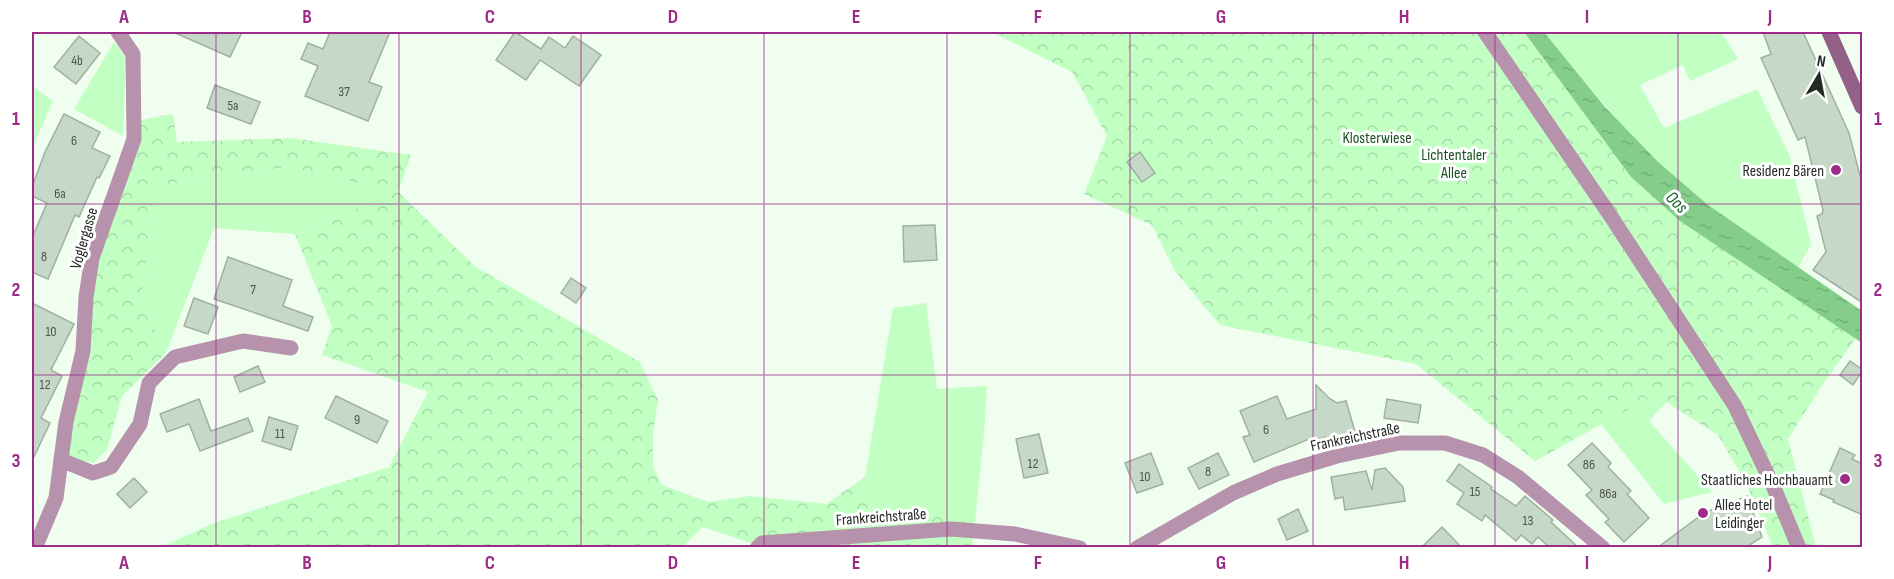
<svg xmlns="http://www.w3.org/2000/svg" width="1894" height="579" font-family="'Sofia Sans Condensed',sans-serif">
  <defs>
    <pattern id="forest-crowns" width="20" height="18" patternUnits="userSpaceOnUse" patternTransform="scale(1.5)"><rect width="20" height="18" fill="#c1ffc3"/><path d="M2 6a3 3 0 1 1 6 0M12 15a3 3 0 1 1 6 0" fill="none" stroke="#a6dba7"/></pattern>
    <pattern id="water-ripples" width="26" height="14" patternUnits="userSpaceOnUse" patternTransform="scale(1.5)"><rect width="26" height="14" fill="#84ce89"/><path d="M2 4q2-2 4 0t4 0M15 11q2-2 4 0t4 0" fill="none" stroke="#72b176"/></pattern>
  </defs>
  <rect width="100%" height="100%" fill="#f0fef0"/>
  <g fill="#c1ffc3">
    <path d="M 1544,32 L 1721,32 L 1738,59 L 1690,81 L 1683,65 L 1640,85 L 1664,128 L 1757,89 L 1789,154 L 1811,244 L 1798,268 C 1749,234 1698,202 1655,160 C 1615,120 1580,76 1544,32 Z"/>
    <polygon points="114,42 126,58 123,136 74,109"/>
    <polygon points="32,86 53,101 32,149"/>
    <polygon points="289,167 398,192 295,234 214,228 166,353 142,301 154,186"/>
    <polygon points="926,303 937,389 987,386 984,433 975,523 873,506 865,477 893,308"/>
    <polygon points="1658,392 1666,402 1649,421 1712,492 1664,504 1601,424"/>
  </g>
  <g fill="url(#forest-crowns)">
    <polygon points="992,32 1524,32 1631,177 1680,221 1856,338 1823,384 1788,439 1816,547 1773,547 1746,483 1718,435 1666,402 1658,393 1535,461 1416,364 1220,325 1175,271 1152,225 1084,194 1107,136 1072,72"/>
    <polygon points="173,114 177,142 290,138 411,155 398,192 476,267 640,362 658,400 653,434 653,466 662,485 708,502 750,496 826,504 865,477 873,506 975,523 972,548 762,547 703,527 681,548 162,547 211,524 389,467 428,392 322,355 332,326 295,234 397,192 289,167 154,186 142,301 166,353 122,396 107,450 93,463 65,457 92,258 141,120"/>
  </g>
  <polygon fill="url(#water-ripples)" points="1524,32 1544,32 1605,107 1657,161 1708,205 1862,311 1862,343 1680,221 1631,177"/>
  <g fill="#c6d8c7" stroke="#a0b1a0" stroke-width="1.5">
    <polygon points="173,32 242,32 230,57"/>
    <polygon points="330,32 390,32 369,82 382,87 368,121 305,96 318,66 301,59 308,43 323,49"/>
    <polygon points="515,32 541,49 549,37 565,48 573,36 601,55 579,86 540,60 526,80 496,60"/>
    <polygon points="1763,32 1803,32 1849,133 1863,187 1863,303 1813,270 1826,252 1817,216 1822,214 1823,210 1805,137 1798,140 1761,58 1771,54"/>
    <polygon points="79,36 100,53 76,84 54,67"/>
    <polygon points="215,85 260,102 251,124 207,108"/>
    <polygon points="64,114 100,132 92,148 110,156 99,178 97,177 79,217 75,215 48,279 32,272 32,238 47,203 32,196 32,187 45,152"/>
    <polygon points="1140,152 1155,173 1142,182 1127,162"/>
    <polygon points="935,225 937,260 904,262 903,226"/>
    <polygon points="228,257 292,280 283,306 313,317 308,331 214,299"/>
    <polygon points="571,278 586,288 576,303 561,293"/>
    <polygon points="194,298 218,307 208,334 184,326"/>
    <polygon points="32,303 74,324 51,370 62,376 41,418 50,423 32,461"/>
    <polygon points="1850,361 1863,370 1853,385 1840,375"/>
    <polygon points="258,366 265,382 240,392 234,377"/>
    <polygon points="1316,385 1330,399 1337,403 1346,401 1356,435 1328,443 1326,437 1310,442 1309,439 1254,462 1243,437 1250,435 1240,411 1277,396 1287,419 1316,409"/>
    <polygon points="336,396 388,421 377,443 325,418"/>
    <polygon points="199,399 211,431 248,418 253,431 200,451 189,424 167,432 160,414"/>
    <polygon points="1387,399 1421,405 1418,423 1384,418"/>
    <polygon points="269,417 298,426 291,450 262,441"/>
    <polygon points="1039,434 1048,473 1024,478 1016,439"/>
    <polygon points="1592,443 1611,463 1608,467 1631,491 1627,494 1649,518 1624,542 1605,522 1609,519 1586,495 1592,490 1568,465"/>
    <polygon points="1840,448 1855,455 1852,459 1863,464 1863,515 1833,502 1834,500 1820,494"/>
    <polygon points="1151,453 1163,484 1137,493 1125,463"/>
    <polygon points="1218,453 1229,475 1199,489 1188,468"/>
    <polygon points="1459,464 1492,487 1491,489 1516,506 1525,496 1553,520 1551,522 1579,548 1550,548 1538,537 1532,544 1521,535 1516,541 1485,515 1482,521 1457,504 1464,493 1447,481"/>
    <polygon points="1385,468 1403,487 1405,501 1345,510 1343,497 1335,499 1331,477 1366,471 1372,490 1375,470"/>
    <polygon points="134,478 147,492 130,508 117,494"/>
    <polygon points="1747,496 1762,537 1745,548 1657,548 1704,513"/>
    <polygon points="1298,509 1308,531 1287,540 1278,519"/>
    <polygon points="1442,527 1462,548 1421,548"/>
  </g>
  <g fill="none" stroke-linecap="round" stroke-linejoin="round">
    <g stroke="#b692ac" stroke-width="15">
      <polyline points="1485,32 1610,215 1735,406 1774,488 1799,548"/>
      <polyline points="61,460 93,473 111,467 140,424 149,383 175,357 243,341 291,348"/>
      <polyline points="35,548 56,498 66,422 83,351 86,297 92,258 134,139 133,54 118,32"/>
      <polyline points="757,548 762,543 951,529 1015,534 1080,548"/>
      <polyline points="1137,548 1233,493 1277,474 1337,456 1399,443 1445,443 1483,455 1518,477 1603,548"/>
    </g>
    <polyline stroke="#936187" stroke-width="15" points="1829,32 1862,107"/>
  </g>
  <path fill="none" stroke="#9d2b88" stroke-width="1.5" stroke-opacity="0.55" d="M 216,32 L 216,548M 399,32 L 399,548M 581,32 L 581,548M 764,32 L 764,548M 947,32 L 947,548M 1130,32 L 1130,548M 1313,32 L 1313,548M 1495,32 L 1495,548M 1678,32 L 1678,548M 32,204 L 1862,204M 32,375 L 1862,375"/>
  <g fill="#9d2b88" stroke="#fff" stroke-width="2">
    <circle cx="1836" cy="170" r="6"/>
    <circle cx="1845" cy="479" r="6"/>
    <circle cx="1703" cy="513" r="6"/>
  </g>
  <g text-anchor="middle" stroke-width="6" stroke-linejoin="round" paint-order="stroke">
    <g font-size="14" fill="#4c564d">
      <text x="77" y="65">4b</text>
      <text x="344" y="96">37</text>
      <text x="233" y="110">5a</text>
      <text x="74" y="145">6</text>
      <text x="60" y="198">6a</text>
      <text x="44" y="261">8</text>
      <text x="253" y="294">7</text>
      <text x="51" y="336">10</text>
      <text x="45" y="389">12</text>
      <text x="357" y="424">9</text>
      <text x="1266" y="434">6</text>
      <text x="280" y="438">11</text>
      <text x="1033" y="468">12</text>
      <text x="1589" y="469">86</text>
      <text x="1208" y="476">8</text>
      <text x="1145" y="481">10</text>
      <text x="1475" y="496">15</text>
      <text x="1608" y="498">86a</text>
      <text x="1528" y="525">13</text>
    </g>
    <g font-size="16" fill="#1c5022" stroke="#fff">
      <text x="1377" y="143">Klosterwiese</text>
      <text x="1454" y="160">Lichtentaler<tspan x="1454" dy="18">Allee</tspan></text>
    </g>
    <g font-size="16" fill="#242a24" stroke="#fff" text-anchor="end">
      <text x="1824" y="176">Residenz Bären</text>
      <text x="1833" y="485">Staatliches Hochbauamt</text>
      <text x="1715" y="510" text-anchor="start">Allee Hotel<tspan x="1715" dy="18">Leidinger</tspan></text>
    </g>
    <g font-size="16" fill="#242a24" stroke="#fff">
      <text transform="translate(83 238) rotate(-74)" y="6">Voglergasse</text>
      <text transform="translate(1355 436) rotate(-12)" y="6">Frankreichstraße</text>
      <text transform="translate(881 516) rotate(-4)" y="6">Frankreichstraße</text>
    </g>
    <g font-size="18" font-style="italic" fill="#156323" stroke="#fff">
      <text transform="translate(1677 202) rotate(44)" y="6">Oos</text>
    </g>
  </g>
  <rect width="1894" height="579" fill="none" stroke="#ffffff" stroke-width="66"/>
  <g transform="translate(1819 75) rotate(10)" stroke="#ffffff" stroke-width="4.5" paint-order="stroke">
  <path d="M0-4.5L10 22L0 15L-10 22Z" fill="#242a24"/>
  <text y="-9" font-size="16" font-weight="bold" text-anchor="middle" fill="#242a24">N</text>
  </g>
  <rect x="33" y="33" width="1828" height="513" fill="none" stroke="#9d2b88" stroke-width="2"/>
  <g font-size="20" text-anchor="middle" font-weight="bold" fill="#9d2b88">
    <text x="124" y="23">A</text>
    <text x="307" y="23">B</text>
    <text x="490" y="23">C</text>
    <text x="673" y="23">D</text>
    <text x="856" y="23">E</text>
    <text x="1038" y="23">F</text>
    <text x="1221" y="23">G</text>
    <text x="1404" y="23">H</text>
    <text x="1587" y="23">I</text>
    <text x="1770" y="23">J</text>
    <text x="16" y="125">1</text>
    <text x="1878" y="125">1</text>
    <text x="16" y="296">2</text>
    <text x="1878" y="296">2</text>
    <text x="16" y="467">3</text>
    <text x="1878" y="467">3</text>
    <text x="124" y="569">A</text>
    <text x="307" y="569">B</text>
    <text x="490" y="569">C</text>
    <text x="673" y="569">D</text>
    <text x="856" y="569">E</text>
    <text x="1038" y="569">F</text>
    <text x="1221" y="569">G</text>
    <text x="1404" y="569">H</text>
    <text x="1587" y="569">I</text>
    <text x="1770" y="569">J</text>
  </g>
</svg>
